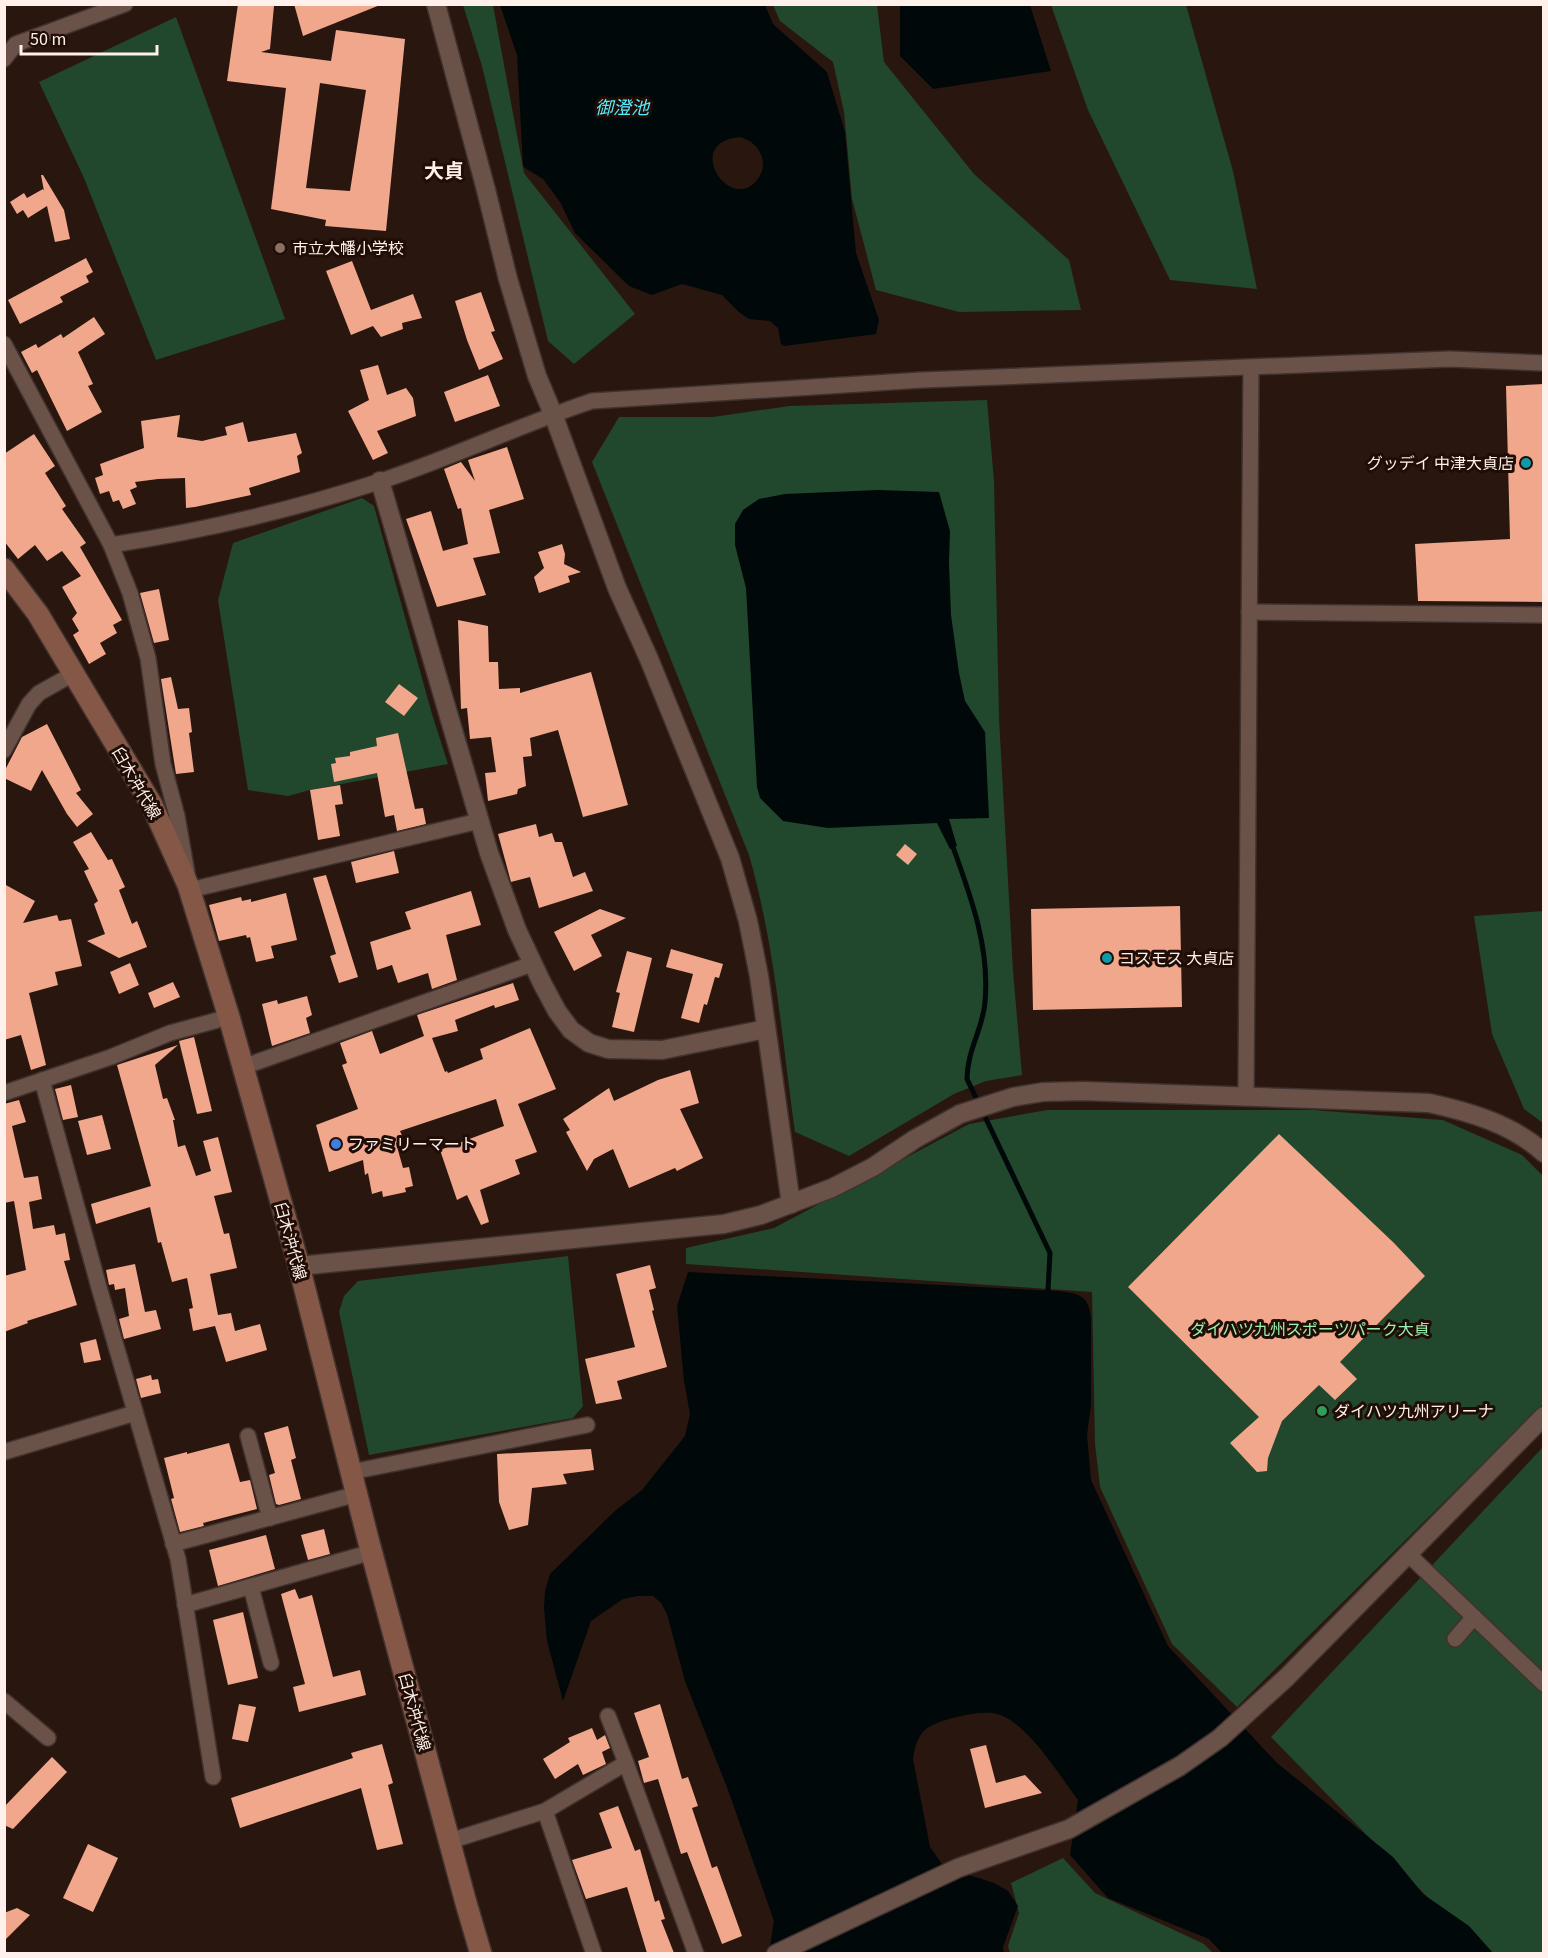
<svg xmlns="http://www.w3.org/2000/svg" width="1548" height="1958" font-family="'Source Sans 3','Noto Sans JP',sans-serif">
  <rect width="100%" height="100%" fill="#29160f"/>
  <g fill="#21472c">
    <polygon points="463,5 493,5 524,173 635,314 574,364 548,341 482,66"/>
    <polygon points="773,5 877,5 884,62 974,174 1069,260 1081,310 959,312 876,290 852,199 844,112 833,62 780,21"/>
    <polygon points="1051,5 1186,5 1233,171 1257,289 1170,280 1088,110"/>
    <polygon points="176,17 285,319 156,360 84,178 39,82"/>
    <path d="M 987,400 L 994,481 L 999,718 L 1013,971 L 1022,1075 L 986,1081 L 954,1094 L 849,1156 L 795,1132 C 782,1040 775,945 749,855 L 592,462 L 619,417 L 713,417 L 789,406 Z"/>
    <polygon points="362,498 374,506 432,714 448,764 310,790 288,796 248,790 218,600 233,543"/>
    <polygon points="1543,911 1544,911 1543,1123 1524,1109 1492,1034 1474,916"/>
    <polygon points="1047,1110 1313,1110 1443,1120 1522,1155 1543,1176 1543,1404 1237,1707 1172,1644 1100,1487 1095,1444 1092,1292 686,1264 686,1248 774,1228 969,1124"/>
    <polygon points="568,1256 583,1406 573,1418 369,1455 339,1312 344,1296 358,1281"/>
    <polygon points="1543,1447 1543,1953 1482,1953 1271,1737"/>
    <polygon points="1063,1858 1095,1893 1204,1944 1213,1953 1010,1954 1008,1946 1019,1913 1011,1883"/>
  </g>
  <g fill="#01080a" fill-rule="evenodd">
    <path d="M 500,5 L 765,5 L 773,24 L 827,72 L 845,132 L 856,253 L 879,320 L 876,334 L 784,346 L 781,344 L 778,328 L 770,321 L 749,319 L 740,313 L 722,295 L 682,284 L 652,295 L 629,286 L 575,233 L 560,202 L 543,179 L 525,168 L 523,165 L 517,55 ZM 740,137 C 759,142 771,163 757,180 C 730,214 682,142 740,137 Z"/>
    <polygon points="900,5 1030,5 1051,71 933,89 900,56"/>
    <polygon points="878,490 939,492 950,531 949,562 951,615 959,673 965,701 985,732 989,818 949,819 957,846 950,849 937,823 828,828 783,821 760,798 757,787 746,588 735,545 735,524 743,510 759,499 785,494"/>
    <path d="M 688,1272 L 1056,1291 C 1077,1293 1089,1294 1091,1318 L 1091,1405 L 1087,1435 L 1091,1480 L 1168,1646 L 1277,1763 L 1393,1857 L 1423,1894 L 1469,1926 L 1493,1953 L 1222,1953 L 1209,1939 L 1108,1898 L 1070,1855 L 1078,1800 C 1059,1775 1024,1716 992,1713 C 977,1712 960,1716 946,1720 C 922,1727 917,1735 913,1759 L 930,1847 L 944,1867 L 994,1883 L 1008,1891 L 1018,1906 L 1003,1947 L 1004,1953 L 769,1953 L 774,1921 L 728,1790 L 685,1681 L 667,1614 L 661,1603 L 653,1596 L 638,1596 L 623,1599 L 591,1621 L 563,1701 L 547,1641 L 544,1608 L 545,1591 L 550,1574 L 616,1510 L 642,1490 L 685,1436 L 690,1414 L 684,1381 L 677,1306 Z"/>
  </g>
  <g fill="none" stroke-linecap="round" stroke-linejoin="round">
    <path stroke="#01080a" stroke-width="5" d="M 953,847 C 971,897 990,948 985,1002 C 983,1029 967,1050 967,1079 L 1050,1253 L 1048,1290"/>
  </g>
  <g fill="#f1a78c" fill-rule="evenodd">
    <path d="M 238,4 L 274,6 L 270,49 L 261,52 L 331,61 L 336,30 L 405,39 L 386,231 L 325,226 L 326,220 L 271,209 L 286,88 L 227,81 ZM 320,83 L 366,90 L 350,191 L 306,188 Z"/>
    <polygon points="294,4 380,4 380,5 303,36"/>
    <polygon points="41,175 43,175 64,210 70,239 55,242 47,206 28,218 23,210 17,214 10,202 24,193 27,198 43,189 44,191"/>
    <polygon points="86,258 93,272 86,276 89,282 60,297 63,302 20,324 8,300"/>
    <polygon points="352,261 371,310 413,294 422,318 402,323 403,329 381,337 373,326 351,335 326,271"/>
    <polygon points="481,292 495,331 491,332 503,359 479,370 467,340 455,301"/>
    <polygon points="94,317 105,334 78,352 93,384 88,386 102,412 67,431 37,370 32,373 21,352 36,344 38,348 61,334 63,338"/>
    <polygon points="378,365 387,395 406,388 413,398 416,416 377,431 388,453 373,460 348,411 369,400 360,370"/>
    <polygon points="488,375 500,406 455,422 444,392"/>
    <polygon points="1544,384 1544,602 1418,601 1415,544 1510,539 1506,386"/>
    <polygon points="180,415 177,437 202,441 227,435 225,427 243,422 248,442 296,433 302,453 297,456 300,472 249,488 251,495 195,507 186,508 185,478 158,479 135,482 137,487 130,490 136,504 123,509 119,500 113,502 109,491 100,494 95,478 103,475 100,464 144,448 141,421"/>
    <polygon points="34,434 55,466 45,473 66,506 62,509 86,543 80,547 122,620 113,625 117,633 100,643 106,654 89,664 73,635 79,631 72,619 77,613 62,587 81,576 62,551 47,561 35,545 18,559 4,541 4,454"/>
    <polygon points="507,447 524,499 489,510 500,553 473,558 486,595 437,607 406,519 431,511 443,551 468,544 461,508 458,509 444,469 461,462 475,481 468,460"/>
    <polygon points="562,544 565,554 564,564 581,572 568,576 570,582 539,593 534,577 544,568 538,552"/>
    <polygon points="159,589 169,640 154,643 140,593"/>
    <polygon points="458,620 488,626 489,662 498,662 499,689 520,688 520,693 591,672 628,805 583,817 558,730 530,738 532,756 523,757 526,786 518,789 517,794 488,801 485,773 496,772 491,737 470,739 467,708 461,709"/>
    <polygon points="171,677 178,709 189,708 192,732 189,733 194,772 176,774 161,679"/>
    <polygon points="399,684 418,698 404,716 385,702"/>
    <polygon points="47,724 81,790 76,793 93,814 77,827 67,814 42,770 31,791 4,778 4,772 22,737"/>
    <polygon points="398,733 415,809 423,808 426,824 397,831 394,815 385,817 377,773 334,782 331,764 336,763 335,758 350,756 350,752 377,746 376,738"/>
    <polygon points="340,785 343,804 335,805 340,836 318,840 310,790"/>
    <polygon points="536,824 539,837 552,833 555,842 562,842 573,877 585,872 593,891 539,908 530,877 511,882 498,834"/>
    <polygon points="91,832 108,860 112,859 125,887 119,890 132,924 137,921 147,947 119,958 87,941 105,934 94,904 98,901 84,871 89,869 73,842"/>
    <polygon points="905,844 917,854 908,865 896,855"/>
    <polygon points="394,851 399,873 356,883 351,862"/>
    <polygon points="326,875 358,977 339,983 330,956 336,954 313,878"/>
    <polygon points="4,884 35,901 23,923 57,915 59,921 71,919 82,966 55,972 58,985 29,993 46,1065 31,1070 21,1035 4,1040"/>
    <polygon points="471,891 481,925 446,935 457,980 432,989 428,973 398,983 392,965 377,970 370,942 411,929 405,912"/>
    <polygon points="286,893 297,940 271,946 274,958 256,962 250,937 247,938 246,935 219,941 209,905 241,897 242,901 251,899 251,902"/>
    <polygon points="1180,906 1182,1007 1033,1010 1031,909"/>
    <polygon points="600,909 626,918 591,935 602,956 574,971 554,932"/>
    <polygon points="671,949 723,964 719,978 715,977 707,1005 704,1004 699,1023 681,1018 693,974 666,967"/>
    <polygon points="627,951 652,958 634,1032 612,1027 620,993 616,992"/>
    <polygon points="130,963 139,985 119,994 110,972"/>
    <polygon points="173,982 180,997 154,1008 148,993"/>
    <polygon points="513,983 519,1000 495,1008 494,1005 455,1020 458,1031 432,1038 445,1072 447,1071 448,1073 483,1059 480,1049 530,1028 556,1089 518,1104 537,1152 515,1160 520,1174 480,1190 489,1222 481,1225 467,1195 457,1200 440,1150 504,1126 496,1099 400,1131 404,1140 396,1143 403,1168 409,1167 413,1186 405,1188 406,1192 383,1197 382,1191 372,1194 368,1173 365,1175 363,1160 329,1172 316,1125 358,1109 342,1065 347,1063 340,1043 372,1031 380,1054 424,1036 417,1015"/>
    <polygon points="307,996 312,1015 306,1018 310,1033 272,1046 262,1004 277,1000 278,1004"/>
    <polygon points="194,1037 212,1111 197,1114 179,1041"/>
    <polygon points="178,1045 155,1065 163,1099 167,1098 175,1120 173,1120 178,1147 185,1145 196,1176 211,1171 203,1141 218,1137 232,1192 214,1196 224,1234 229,1233 237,1268 210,1274 218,1315 231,1313 235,1331 260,1324 267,1350 226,1362 215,1326 193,1331 189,1309 193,1308 187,1278 172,1282 161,1242 158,1243 150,1207 96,1224 91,1204 151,1186 117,1065"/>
    <polygon points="690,1070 699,1103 680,1109 703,1158 677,1171 675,1168 629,1188 613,1149 594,1159 587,1171 566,1132 570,1130 563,1119 609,1088 614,1101 658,1080"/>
    <polygon points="71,1085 78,1117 63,1120 55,1089"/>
    <polygon points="19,1100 26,1122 12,1126 24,1178 38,1176 42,1199 29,1202 33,1229 54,1225 56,1235 65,1233 70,1260 64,1261 77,1305 27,1321 28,1323 4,1332 4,1276 26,1270 14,1201 4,1203 4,1104"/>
    <polygon points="102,1115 111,1149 87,1155 78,1121"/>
    <polygon points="1279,1134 1394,1243 1425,1276 1340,1362 1357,1379 1335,1400 1319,1385 1282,1421 1268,1458 1267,1471 1257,1472 1230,1443 1259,1417 1128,1287"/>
    <polygon points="135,1264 145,1312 156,1310 161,1329 124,1339 119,1319 129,1316 125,1288 115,1290 114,1284 109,1285 106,1270"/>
    <polygon points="650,1265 656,1288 649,1290 654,1310 652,1311 667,1367 617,1381 622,1399 596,1404 585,1359 635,1347 616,1274"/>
    <polygon points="96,1339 101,1360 84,1363 80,1343"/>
    <polygon points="151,1375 152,1380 158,1379 161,1393 141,1398 136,1379"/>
    <polygon points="288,1426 296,1458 291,1460 301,1499 279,1505 276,1504 269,1475 275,1473 264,1433"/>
    <polygon points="229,1443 240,1482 250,1480 257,1509 203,1523 204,1526 180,1532 171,1499 174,1498 164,1458 187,1452 187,1454"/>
    <polygon points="591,1449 594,1470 563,1474 567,1484 532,1488 528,1525 509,1530 499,1502 497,1454"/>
    <polygon points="324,1529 330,1554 308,1560 301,1535"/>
    <polygon points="266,1535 275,1569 218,1586 209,1550"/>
    <polygon points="295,1589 299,1599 312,1595 333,1677 360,1670 366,1695 299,1712 293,1687 305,1684 281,1594"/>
    <polygon points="243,1612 258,1678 228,1685 213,1620"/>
    <polygon points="239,1704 256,1707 248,1742 232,1739"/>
    <polygon points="660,1704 682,1779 688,1777 698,1806 692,1808 712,1868 717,1866 742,1936 722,1944 687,1852 681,1854 658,1779 644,1783 638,1761 649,1757 634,1713"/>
    <polygon points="592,1728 597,1740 605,1735 610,1748 602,1752 606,1764 583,1775 578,1764 555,1779 543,1759 570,1742 568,1738"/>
    <polygon points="382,1744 393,1783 388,1785 403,1844 377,1850 361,1788 240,1828 231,1798 353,1758 351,1753"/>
    <polygon points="986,1745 996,1783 1025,1775 1042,1793 985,1808 970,1749"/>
    <polygon points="52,1757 67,1772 13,1829 4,1825 4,1807"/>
    <polygon points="618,1806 635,1851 640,1849 655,1902 659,1900 665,1919 661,1920 674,1953 647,1953 627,1887 586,1899 572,1860 612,1848 599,1813"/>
    <polygon points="88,1844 118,1858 93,1912 63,1898"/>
    <polygon points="17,1908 30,1915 4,1941 4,1913"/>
  </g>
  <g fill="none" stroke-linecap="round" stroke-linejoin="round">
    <defs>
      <g id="minor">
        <polyline points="4,59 16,44 125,4"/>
        <polyline points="4,344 111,545 130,593 148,658 163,764 177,816 190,890 479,821"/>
        <path d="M 111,545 C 201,531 292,510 378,482 C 451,458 520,425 592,401 L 922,380 L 1450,359 L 1544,363"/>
        <polyline points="1249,612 1544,615"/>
        <polyline points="4,750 29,704 39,693 73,674"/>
        <polyline points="243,1067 532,964"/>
        <polyline points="42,1080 100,1291 178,1559 213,1777"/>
        <polyline points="4,1093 111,1057 170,1033 229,1017"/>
        <polyline points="1246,1096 1251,367"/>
        <polyline points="248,1436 270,1518"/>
        <polyline points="4,1452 135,1413"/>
        <polyline points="351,1472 587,1425"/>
        <polyline points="173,1544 357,1494"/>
        <polyline points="1407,1553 1544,1684"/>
        <polyline points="251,1587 271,1663"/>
        <polyline points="185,1605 372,1552"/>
        <polyline points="1455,1639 1474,1617"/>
        <polyline points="4,1701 48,1738"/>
        <polyline points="626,1763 696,1954"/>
        <polyline points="545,1811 594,1954"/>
        <polyline points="450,1841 545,1811 626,1763 608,1716"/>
      </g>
      <g id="tertiary">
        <polyline points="436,4 486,190 508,279 537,376 553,414 617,588 649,659 730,858 748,921 759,976 791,1204"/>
        <polyline points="380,481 489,853 517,930 542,983 557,1011 571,1030 589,1043 608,1049 662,1050 766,1029"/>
        <path d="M 299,1266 L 724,1224 L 761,1215 L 832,1188 L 873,1167 L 915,1139 L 960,1114 L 1013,1097 L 1043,1092 L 1083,1091 L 1429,1103 C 1470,1112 1512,1124 1544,1153"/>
        <polyline points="776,1954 958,1868 1069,1829 1180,1766 1220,1738 1287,1677 1544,1416"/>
      </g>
      <polyline id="secondary" points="4,569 38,614 152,805 188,885 229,1017 299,1266 368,1539 466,1903 481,1954"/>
    </defs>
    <use href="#minor" stroke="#41322f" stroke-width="18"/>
    <use href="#tertiary" stroke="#41322f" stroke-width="21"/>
    <use href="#secondary" stroke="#41322f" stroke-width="24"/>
    <use href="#minor" stroke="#6a5249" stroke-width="15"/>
    <use href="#tertiary" stroke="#6a5249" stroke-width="18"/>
    <use href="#secondary" stroke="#845747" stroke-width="21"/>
  </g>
  <circle fill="#8d6e63" stroke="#1f0d06" stroke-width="2" cx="280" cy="248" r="6"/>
  <g fill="#0f9aa8" stroke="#1f0d06" stroke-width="2">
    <circle cx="1526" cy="463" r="6"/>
    <circle cx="1107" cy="958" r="6"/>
  </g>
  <circle fill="#3f7fe0" stroke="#1f0d06" stroke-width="2" cx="336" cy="1144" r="6"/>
  <circle fill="#2e9e5b" stroke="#1f0d06" stroke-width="2" cx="1322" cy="1411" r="6"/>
  <g text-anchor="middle" stroke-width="6" stroke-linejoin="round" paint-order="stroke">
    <g font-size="16" fill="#fff0eb" stroke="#1f0d06" text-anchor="start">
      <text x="292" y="254">市立大幡小学校</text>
      <text x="1514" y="469" text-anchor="end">グッデイ 中津大貞店</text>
      <text x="1119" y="964">コスモス 大貞店</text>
      <text x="348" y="1150">ファミリーマート</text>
      <text x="1334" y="1417">ダイハツ九州アリーナ</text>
    </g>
    <g font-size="16" fill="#fff0eb" stroke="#1f0d06">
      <text transform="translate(137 783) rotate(60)" y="6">臼木沖代線</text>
      <text transform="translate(291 1241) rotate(75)" y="6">臼木沖代線</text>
      <text transform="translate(415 1712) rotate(75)" y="6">臼木沖代線</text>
    </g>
    <g font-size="16" fill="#97f0ae" stroke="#1f0d06">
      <text x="1310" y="1335">ダイハツ九州スポーツパーク大貞</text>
    </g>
    <g font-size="18" font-style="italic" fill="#58edfe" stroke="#1f0d06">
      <text x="622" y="114">御澄池</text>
    </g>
    <g font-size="20" font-weight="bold" fill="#fff0eb" stroke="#1f0d06">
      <text x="444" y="178">大貞</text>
    </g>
  </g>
  <rect width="1548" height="1958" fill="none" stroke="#fff0eb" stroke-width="12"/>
  <path d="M21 45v9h136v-9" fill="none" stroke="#fff0eb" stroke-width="3"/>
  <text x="30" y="45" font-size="18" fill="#fff0eb" stroke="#1f0d06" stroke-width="4.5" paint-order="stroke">50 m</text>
</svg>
